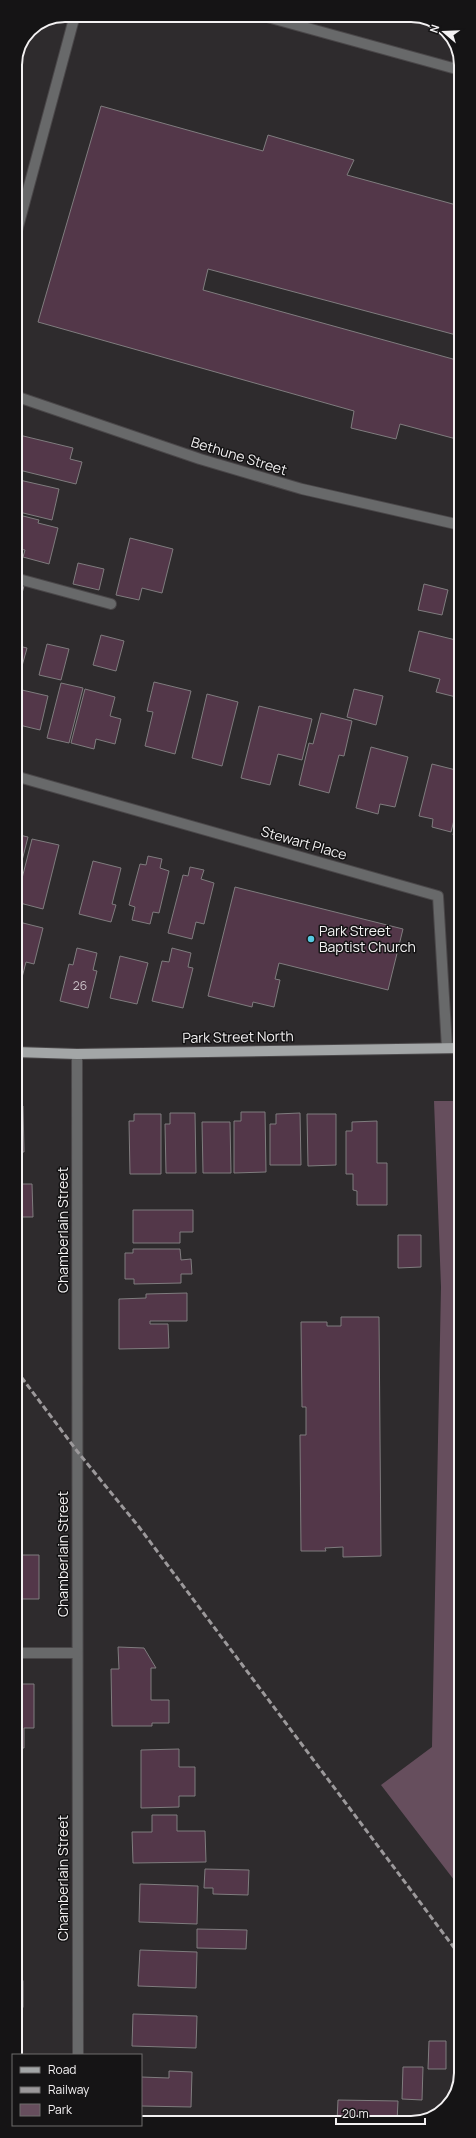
<svg xmlns="http://www.w3.org/2000/svg" width="476" height="2138" font-family="Manrope,sans-serif">
  <rect width="100%" height="100%" fill="#2e2b2d"/>
  <polygon fill="#664e5d" points="434,1101 461,1101 461,1889 381,1785 432,1747 441,1287"/>
  <g fill="#533749" stroke="#7f7c7e">
    <polygon points="101,106 263,151 268,135 354,160 347,175 460,206 460,336 208,269 203,290 460,361 460,440 400,424 396,439 351,428 354,411 38,322"/>
    <polygon points="15,434 73,448 70,459 82,462 76,484 15,469"/>
    <polygon points="15,479 59,489 52,520 15,511"/>
    <polygon points="15,514 39,520 38,523 58,528 49,564 23,557 25,550 15,548"/>
    <polygon points="130,538 173,549 162,593 142,588 139,600 116,595"/>
    <polygon points="78,563 104,569 99,590 73,584"/>
    <polygon points="15,584 24,586 15,619"/>
    <polygon points="424,584 448,590 442,615 418,610"/>
    <polygon points="419,631 460,641 460,698 436,692 440,679 409,671"/>
    <polygon points="101,635 124,641 116,671 93,665"/>
    <polygon points="47,644 69,649 61,680 39,675"/>
    <polygon points="15,645 27,648 22,666 15,664"/>
    <polygon points="154,682 191,691 175,754 145,746 153,712 147,711"/>
    <polygon points="61,683 83,688 69,743 47,738"/>
    <polygon points="85,689 115,697 110,716 121,719 115,744 96,739 94,749 71,743"/>
    <polygon points="354,689 383,696 376,725 347,717"/>
    <polygon points="22,690 48,696 40,730 15,724"/>
    <polygon points="207,694 238,702 222,766 192,758"/>
    <polygon points="259,706 312,719 302,760 278,754 270,785 241,778"/>
    <polygon points="321,713 352,721 344,756 339,755 329,793 299,785 309,743 313,744"/>
    <polygon points="371,747 408,757 395,807 380,804 378,814 356,808"/>
    <polygon points="432,764 460,771 460,796 451,832 432,827 433,819 419,816"/>
    <polygon points="460,804 460,837 453,835"/>
    <polygon points="15,834 28,837 15,888"/>
    <polygon points="32,839 59,845 43,909 16,902"/>
    <polygon points="148,856 162,859 160,868 169,871 159,913 153,912 150,924 132,920 135,907 129,905 140,864 146,865"/>
    <polygon points="93,861 121,868 112,904 116,905 111,922 79,914"/>
    <polygon points="190,867 204,870 201,879 214,883 204,924 196,922 192,939 168,933 183,875 188,876"/>
    <polygon points="235,887 403,929 388,990 279,963 275,979 280,980 274,1007 253,1002 252,1007 208,996"/>
    <polygon points="15,921 43,928 34,964 26,962 16,1001"/>
    <polygon points="77,948 97,953 93,970 97,971 88,1008 60,1001 69,964 73,965"/>
    <polygon points="172,948 191,953 188,967 193,968 183,1008 152,1001 162,961 169,962"/>
    <polygon points="120,956 148,963 137,1004 110,998"/>
    <polygon points="15,1106 23,1106 24,1152 15,1152"/>
    <polygon points="241,1112 265,1112 266,1172 234,1173 234,1121 241,1121"/>
    <polygon points="170,1113 195,1113 196,1173 166,1173 165,1124 170,1124"/>
    <polygon points="300,1113 301,1165 270,1165 270,1124 276,1124 276,1114"/>
    <polygon points="134,1114 161,1114 161,1174 130,1174 129,1121 134,1121"/>
    <polygon points="307,1114 336,1114 336,1165 308,1166"/>
    <polygon points="377,1121 377,1163 387,1163 387,1205 357,1205 357,1191 353,1190 353,1174 346,1174 346,1131 352,1131 352,1122"/>
    <polygon points="202,1122 230,1122 231,1173 203,1173"/>
    <polygon points="16,1184 32,1184 33,1217 16,1217"/>
    <polygon points="133,1210 193,1210 193,1232 180,1232 180,1243 133,1243"/>
    <polygon points="398,1235 421,1235 421,1267 398,1268"/>
    <polygon points="133,1249 180,1249 181,1260 191,1259 192,1274 181,1274 181,1283 134,1284 134,1279 125,1279 125,1253 133,1253"/>
    <polygon points="187,1293 187,1321 150,1321 150,1324 168,1324 169,1348 119,1349 119,1299 146,1298 146,1294"/>
    <polygon points="341,1317 379,1317 381,1556 343,1557 343,1547 325,1548 326,1551 301,1551 300,1435 306,1435 306,1407 302,1407 301,1322 327,1322 327,1326 341,1326"/>
    <polygon points="16,1535 22,1535 21,1555 39,1555 39,1599 16,1599"/>
    <polygon points="118,1647 144,1648 156,1668 151,1668 151,1700 169,1700 169,1723 152,1723 152,1726 112,1726 111,1669 119,1669"/>
    <polygon points="16,1684 34,1684 34,1728 24,1728 24,1748 16,1748"/>
    <polygon points="179,1749 179,1767 195,1767 195,1796 179,1796 179,1807 141,1808 141,1750"/>
    <polygon points="152,1815 177,1815 177,1831 205,1831 206,1862 133,1863 132,1832 152,1832"/>
    <polygon points="205,1869 249,1870 248,1895 213,1894 213,1888 204,1888"/>
    <polygon points="140,1884 198,1886 197,1924 139,1922"/>
    <polygon points="16,1919 22,1919 21,1941 16,1941"/>
    <polygon points="197,1929 247,1930 246,1949 197,1948"/>
    <rect x="16" y="1945" width="5" height="25"/>
    <polygon points="140,1950 197,1952 196,1988 138,1986"/>
    <rect x="16" y="1981" width="7" height="26"/>
    <rect x="16" y="2009" width="6" height="25"/>
    <polygon points="133,2014 197,2016 196,2048 132,2046"/>
    <polygon points="429,2041 446,2041 446,2069 428,2069"/>
    <polygon points="403,2067 423,2067 422,2100 402,2099"/>
    <polygon points="169,2071 192,2072 191,2107 141,2106 141,2077 169,2078"/>
    <polygon points="338,2100 398,2101 397,2122 337,2122"/>
  </g>
  <g fill="none" stroke-linecap="round" stroke-linejoin="round">
    <defs>
      <g id="minor">
        <polyline points="260,15 460,70"/>
        <polyline points="15,238 75,15"/>
        <polyline points="15,396 200,459 302,489 460,525"/>
        <polyline points="15,578 111,604"/>
        <polyline points="15,776 438,896 447,1048"/>
        <polyline points="77,1054 78,2055"/>
        <polyline points="16,1653 77,1653"/>
      </g>
      <polyline id="major" points="15,1052 77,1054 461,1048"/>
    </defs>
    <use href="#minor" stroke="#4a4749" stroke-width="12"/>
    <use href="#major" stroke="#4a4749" stroke-width="12"/>
    <use href="#minor" stroke="#68696a" stroke-width="10"/>
    <use href="#major" stroke="#a3a6a7" stroke-width="10"/>
    <polyline stroke="#9c999b" stroke-width="3" stroke-dasharray="6 3" stroke-linecap="butt" points="16,1370 77,1451 139,1527 461,1957"/>
  </g>
  <circle fill="#57c9e1" stroke="#151415" stroke-width="1.5" cx="311" cy="939" r="4"/>
  <g text-anchor="middle" stroke-width="3" stroke-linejoin="round" paint-order="stroke">
    <g font-size="12" fill="#cbc2c8">
      <text x="80" y="990">26</text>
    </g>
    <g font-size="14" fill="#f3f1f2" stroke="#151415">
      <text transform="translate(239 456) rotate(17)" y="5">Bethune Street</text>
      <text transform="translate(304 843) rotate(16)" y="5">Stewart Place</text>
      <text transform="translate(238 1037) rotate(-1)" y="5">Park Street North</text>
      <text transform="translate(63 1230) rotate(-90)" y="5">Chamberlain Street</text>
      <text transform="translate(63 1554) rotate(-90)" y="5">Chamberlain Street</text>
      <text transform="translate(63 1878) rotate(-90)" y="5">Chamberlain Street</text>
    </g>
    <g font-size="14" fill="#f3f1f2" stroke="#151415" text-anchor="start">
      <text x="319" y="936">Park Street<tspan x="319" dy="16">Baptist Church</tspan></text>
    </g>
  </g>
  <path d="M0 0H476V2138H0ZM65 22H411A43 43 0 0 1 454 65V2073A43 43 0 0 1 411 2116H65A43 43 0 0 1 22 2073V65A43 43 0 0 1 65 22Z" fill="#151415" fill-rule="evenodd"/>
  <path fill="none" stroke="#f3f1f2" stroke-width="2" d="M65 22H411A43 43 0 0 1 454 65V2073A43 43 0 0 1 411 2116H65A43 43 0 0 1 22 2073V65A43 43 0 0 1 65 22Z"/>
  <rect x="12" y="2054" width="130" height="72" fill="#151415" stroke="#6e6c6d"/>
  <rect x="20" y="2067" width="20" height="6" fill="#a3a6a7" stroke="#6e6c6d"/>
  <text x="48" y="2074" font-size="12" fill="#f3f1f2">Road</text>
  <rect x="20" y="2087" width="20" height="6" fill="#9c999b" stroke="#6e6c6d"/>
  <text x="48" y="2094" font-size="12" fill="#f3f1f2">Railway</text>
  <rect x="20" y="2104" width="20" height="12" fill="#664e5d" stroke="#6e6c6d"/>
  <text x="48" y="2114" font-size="12" fill="#f3f1f2">Park</text>
  <g transform="translate(444 32) rotate(289)" stroke="#151415" stroke-width="3" paint-order="stroke">
  <path d="M0-3L7 15L0 10L-7 15Z" fill="#f3f1f2"/>
  <text y="-6" font-size="11" font-weight="bold" text-anchor="middle" fill="#f3f1f2">N</text>
  </g>
  <path d="M336 2118v6h89v-6" fill="none" stroke="#f3f1f2" stroke-width="2"/>
  <text x="342" y="2118" font-size="12" fill="#f3f1f2" stroke="#151415" stroke-width="3" paint-order="stroke">20 m</text>
</svg>
